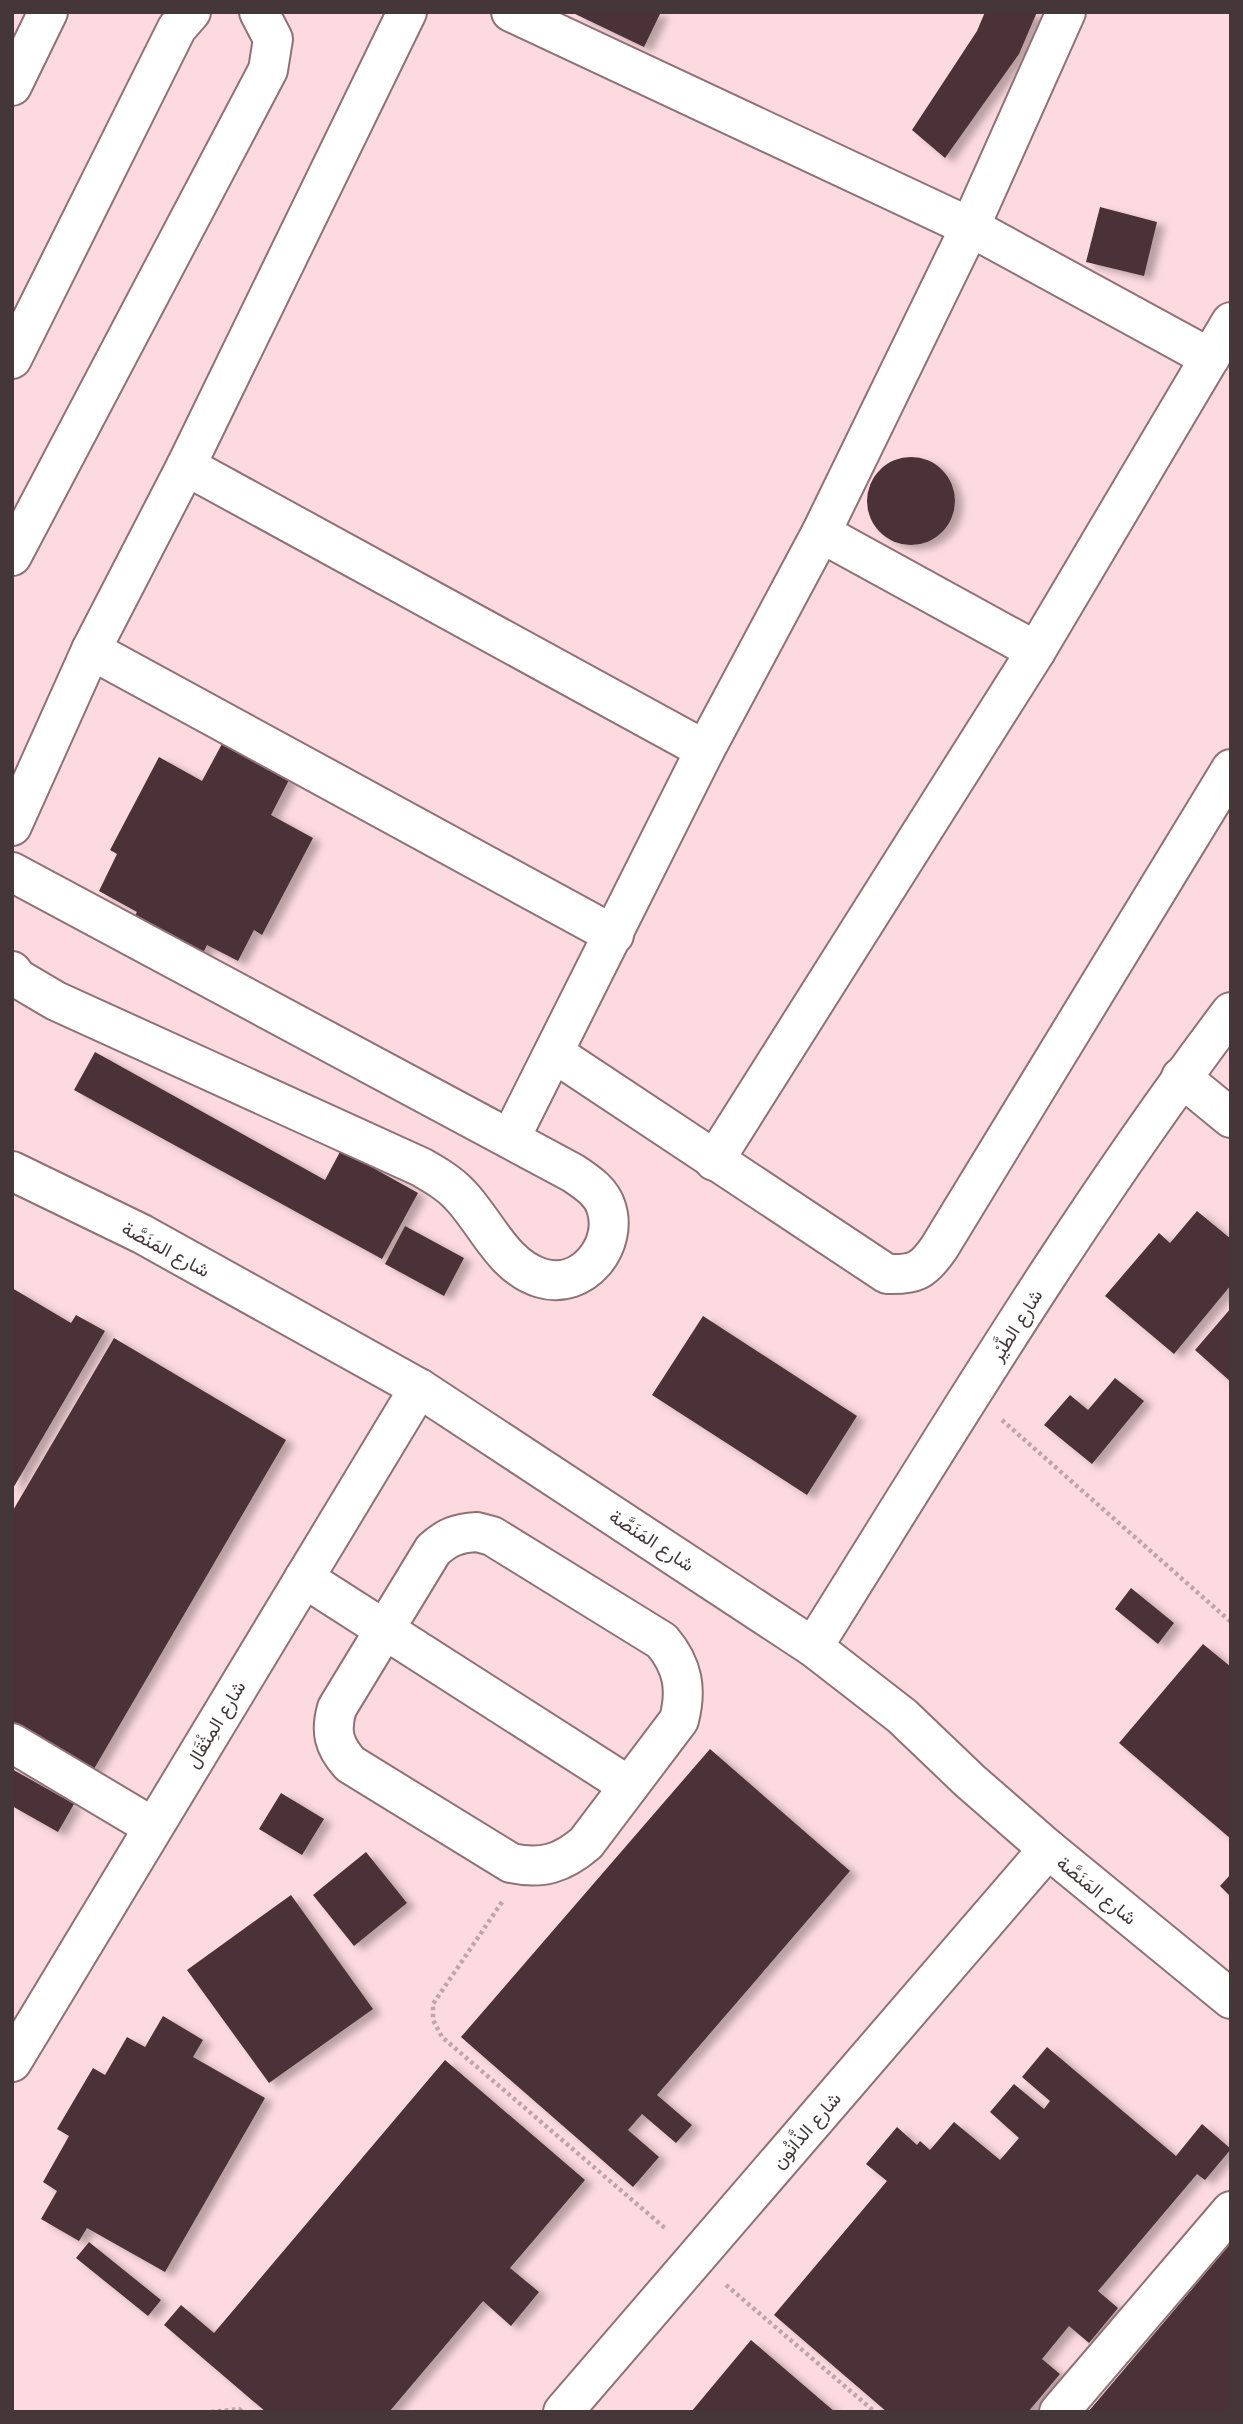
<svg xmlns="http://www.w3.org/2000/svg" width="1243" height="2424" font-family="'Playfair Display',Vazirmatn,serif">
  <defs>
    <filter id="shadow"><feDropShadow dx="8" dy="4.5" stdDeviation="3.5" flood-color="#0004"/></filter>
  </defs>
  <rect width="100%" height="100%" fill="#fcdadf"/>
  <g fill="#4c3237" filter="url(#shadow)">
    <polygon points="571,12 658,12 660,14 644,47"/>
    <polygon points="985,12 1037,12 1019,54 945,158 912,130 977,31"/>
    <polygon points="1100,207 1157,222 1144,276 1086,262"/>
    <circle cx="911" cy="501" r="44"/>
    <polygon points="223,742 290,778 271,815 313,838 262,935 254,930 238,961 207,945 200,959 132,921 137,912 99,891 117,854 110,850 159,757 202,781"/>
    <polygon points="95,1052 325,1180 341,1150 418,1193 382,1259 74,1090"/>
    <polygon points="1197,1211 1231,1239 1231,1285 1174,1354 1105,1296 1159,1233 1170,1243"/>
    <polygon points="405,1226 464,1258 444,1296 385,1264"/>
    <polygon points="12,1288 71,1323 76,1315 105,1331 12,1490"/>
    <polygon points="1231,1308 1231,1382 1195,1350"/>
    <polygon points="703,1316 857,1416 807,1495 652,1395"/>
    <polygon points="114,1338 286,1440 91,1774 12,1728 12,1512"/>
    <polygon points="1115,1378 1144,1401 1092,1464 1044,1425 1070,1395 1088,1410"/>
    <polygon points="1131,1588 1174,1623 1158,1644 1115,1609"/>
    <polygon points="1203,1644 1231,1667 1231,1839 1119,1743"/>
    <polygon points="710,1749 850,1871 657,2095 692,2125 676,2143 642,2114 628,2130 659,2157 633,2187 461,2037"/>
    <polygon points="12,1769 74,1804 58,1832 12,1806"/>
    <polygon points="281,1793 324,1819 302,1855 259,1829"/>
    <polygon points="366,1852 407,1903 354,1946 313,1895"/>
    <polygon points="1231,1874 1231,1897 1220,1886"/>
    <polygon points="291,1895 373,2009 269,2083 187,1970"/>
    <polygon points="163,2016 203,2040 193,2057 265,2098 165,2272 87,2228 79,2241 41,2219 57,2191 43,2182 69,2136 57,2129 93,2068 105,2075 127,2037 145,2047"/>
    <polygon points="1047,2047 1176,2156 1202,2124 1231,2149 1205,2180 1197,2174 1098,2291 1118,2308 1089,2343 1069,2326 1042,2359 1060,2374 1028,2412 887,2412 774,2315 887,2181 866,2164 897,2127 917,2145 920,2141 930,2150 954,2122 1000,2160 1019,2138 990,2112 1014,2084 1044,2109 1050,2101 1022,2077"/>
    <polygon points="445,2060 585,2180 510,2268 539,2292 511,2326 483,2301 389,2412 266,2412 164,2325 181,2305 214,2333"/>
    <polygon points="89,2242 161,2300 148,2316 76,2258"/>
    <polygon points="1231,2243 1231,2412 1088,2412"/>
    <polygon points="751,2340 835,2412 691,2412"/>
  </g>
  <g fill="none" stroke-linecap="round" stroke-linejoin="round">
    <defs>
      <g id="minor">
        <polyline points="511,12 970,227 1210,358"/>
        <polyline points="12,86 48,12"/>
        <polyline points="12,359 177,28 191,12"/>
        <polyline points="186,466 705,750"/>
        <polyline points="821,533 1036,651"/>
        <polyline points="12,556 268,70 273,39 259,12"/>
        <polyline points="91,650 614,935"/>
        <polyline points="12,826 91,650 186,466 407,12"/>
        <path d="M 12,872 L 573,1173 C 586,1182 601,1191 606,1207 C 619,1245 583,1291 541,1278 C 503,1267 486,1222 460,1195 C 449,1183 435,1175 421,1167 L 56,1001 L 17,978 L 12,971"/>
        <path d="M 554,1053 L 887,1274 C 915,1275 923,1271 939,1248 L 1231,769"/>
        <polyline points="1181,1077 1231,1118"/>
        <polyline points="510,1139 705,750 821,533 970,227 1066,12"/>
        <polyline points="714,1161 1036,651 1231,322"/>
        <polyline points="12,1171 142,1234 419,1388 813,1647 902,1716 970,1781 1048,1849 1231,1999"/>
        <path d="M 477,1532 L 492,1536 L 662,1641 C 683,1666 687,1689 679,1720 L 586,1843 C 563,1863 542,1870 511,1863 L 350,1764 C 334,1746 330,1732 337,1708 L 433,1550 C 447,1537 458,1533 477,1532 Z"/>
        <polyline points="304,1578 629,1786"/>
        <path d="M 813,1647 C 948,1432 1078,1214 1231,1012"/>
        <polyline points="12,1743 153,1827"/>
        <polyline points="12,2062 419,1388"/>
        <polyline points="563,2412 1048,1849"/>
        <polyline points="1059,2412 1231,2211"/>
      </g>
    </defs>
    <use href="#minor" stroke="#907176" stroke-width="42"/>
    <g stroke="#bfa4a8" stroke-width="4.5" stroke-dasharray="3.5 3.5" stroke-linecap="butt">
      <polyline points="1002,1420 1231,1622"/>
      <polyline points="502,1902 433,2004 433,2020 442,2037 666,2229"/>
      <polyline points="726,2285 875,2412"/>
      <polyline points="211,2412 239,2409 243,2412"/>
    </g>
    <use href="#minor" stroke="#fff" stroke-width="38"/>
  </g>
  <g text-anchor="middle" stroke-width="7" stroke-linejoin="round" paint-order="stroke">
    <g font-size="19" fill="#453739" stroke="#fff">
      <text transform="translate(166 1249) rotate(28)" y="7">شارع المَنَصَّة</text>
      <text transform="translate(1016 1325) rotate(-58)" y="7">شارع الطَّيْر</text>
      <text transform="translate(652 1540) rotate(33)" y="7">شارع المَنَصَّة</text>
      <text transform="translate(215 1724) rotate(-59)" y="7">شارع المِثْقَال</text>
      <text transform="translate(1097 1890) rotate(39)" y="7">شارع المَنَصَّة</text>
      <text transform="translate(806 2130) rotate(-49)" y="7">شارع الذَّانُون</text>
    </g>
  </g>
  <rect width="1243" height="2424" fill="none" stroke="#453739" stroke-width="28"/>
</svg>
